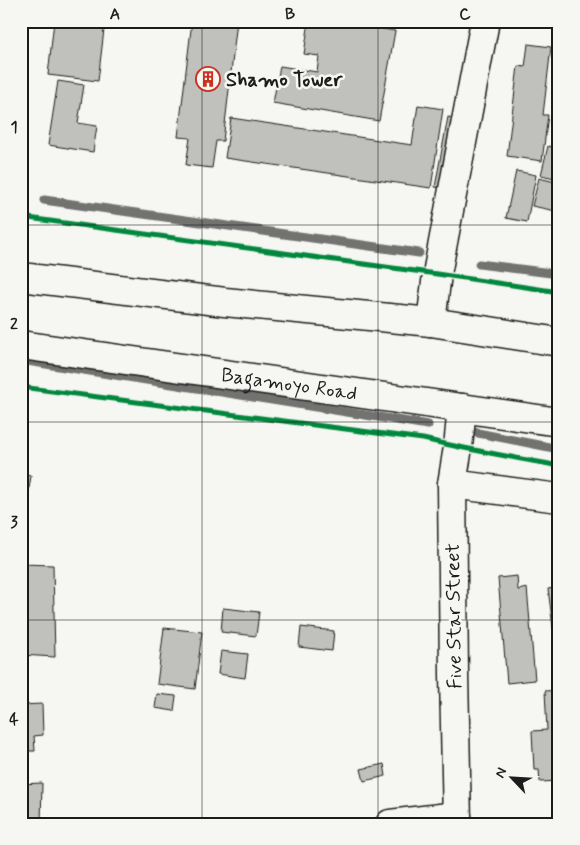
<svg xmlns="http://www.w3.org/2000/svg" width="580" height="845" font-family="Mynerve,sans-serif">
  <rect width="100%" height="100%" fill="#f6f6f2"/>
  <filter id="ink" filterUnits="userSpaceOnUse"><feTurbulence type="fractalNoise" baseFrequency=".02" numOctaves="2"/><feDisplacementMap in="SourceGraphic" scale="10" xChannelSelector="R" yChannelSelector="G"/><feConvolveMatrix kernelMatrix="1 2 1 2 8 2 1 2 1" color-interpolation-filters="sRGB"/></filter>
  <g filter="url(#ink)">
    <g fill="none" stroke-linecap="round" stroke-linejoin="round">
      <g stroke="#727271" stroke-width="9">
        <polyline points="44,200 419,253"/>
        <polyline points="479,264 559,274"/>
        <polyline points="21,360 428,425"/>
        <polyline points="463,430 559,449"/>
      </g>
    </g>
    <g fill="#c0c0bd" stroke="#1c1c1c">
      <polygon points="54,21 105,21 98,81 48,75"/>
      <polygon points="192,21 237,21 223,141 216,141 212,168 186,165 190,138 178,137"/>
      <polygon points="309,21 336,21 395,31 379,121 273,103 280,66 317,72 319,56 304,54"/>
      <polygon points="528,44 551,47 543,115 548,115 542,161 507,156 518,66 525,67"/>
      <rect x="553" y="50" width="6" height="22"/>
      <polygon points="58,81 84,85 78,123 97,126 93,152 48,145"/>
      <polygon points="418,105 443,109 431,188 225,158 231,118 412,145"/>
      <polygon points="448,117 460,119 447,189 435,187"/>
      <polygon points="548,146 559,149 559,179 541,175"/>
      <polygon points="516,171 536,175 527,222 506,218"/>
      <polygon points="539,178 559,183 559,199 556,211 532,206"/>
      <polygon points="21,474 31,476 25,514 21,514"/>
      <polygon points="21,564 53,565 55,657 21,655"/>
      <polygon points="517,576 518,590 527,588 535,680 507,683 498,578"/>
      <polygon points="559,587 559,665 558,665 548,589"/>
      <polygon points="223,608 259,612 256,636 221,632"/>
      <polygon points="301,627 334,631 332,651 299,647"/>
      <polygon points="164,628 202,632 195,689 157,684"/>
      <polygon points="221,651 248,654 245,678 218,674"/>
      <polygon points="559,690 559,781 540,782 539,770 534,770 532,731 547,730 545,691"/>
      <polygon points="157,694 176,696 174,711 155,708"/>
      <polygon points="42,704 43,735 34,736 35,751 21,751 21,705"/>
      <polygon points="384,764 386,776 364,781 361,769"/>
      <polygon points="42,783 41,824 21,824 21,784"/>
    </g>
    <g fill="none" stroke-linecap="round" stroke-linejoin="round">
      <defs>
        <g id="street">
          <polyline points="431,322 437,274 485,21"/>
          <polyline points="452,484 559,498"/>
          <polyline points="390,824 457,816"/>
          <polyline points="457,824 454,674 452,484 458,447 462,408"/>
        </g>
        <g id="highway">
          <polyline points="21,277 225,302 431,322 559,342"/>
          <path id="s1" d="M 21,345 L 559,422"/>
        </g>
      </defs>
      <use href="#street" stroke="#1c1c1c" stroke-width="31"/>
      <use href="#highway" stroke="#1c1c1c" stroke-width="31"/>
      <use href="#street" stroke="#f6f6f2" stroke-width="28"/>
      <use href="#highway" stroke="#f6f6f2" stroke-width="28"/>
      <defs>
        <g id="cycleway">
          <polyline points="21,217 437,274 559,292"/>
          <path d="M 21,387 L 423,439 C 468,450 514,457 559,466"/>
        </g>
      </defs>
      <use href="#cycleway" stroke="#f6f6f2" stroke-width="8"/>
      <use href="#cycleway" stroke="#00873e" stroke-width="5"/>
    </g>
  </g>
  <path fill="none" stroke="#1c1c1c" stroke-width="1" stroke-opacity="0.55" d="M 202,21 L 202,824M 378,21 L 378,824M 21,225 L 559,225M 21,422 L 559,422M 21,620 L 559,620"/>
  <defs>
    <symbol id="building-ring" viewBox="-11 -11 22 22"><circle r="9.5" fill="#f6f6f2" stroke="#c8321e" stroke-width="1.5"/><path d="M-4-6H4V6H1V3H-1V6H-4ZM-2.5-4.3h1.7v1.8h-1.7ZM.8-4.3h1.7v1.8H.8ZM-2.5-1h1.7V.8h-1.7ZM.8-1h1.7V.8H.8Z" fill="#c8321e"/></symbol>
  </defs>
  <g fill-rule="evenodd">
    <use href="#building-ring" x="194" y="65" width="28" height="28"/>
  </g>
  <g text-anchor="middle" stroke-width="5" stroke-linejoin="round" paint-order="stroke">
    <g font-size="20" font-weight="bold" fill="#1c1c1c" stroke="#f6f6f2" text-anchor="start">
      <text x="226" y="86">Shamo Tower</text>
    </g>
    <g font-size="20" fill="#1c1c1c" stroke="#f6f6f2">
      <text dy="7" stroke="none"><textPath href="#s1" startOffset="271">Bagamoyo Road</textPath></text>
      <text transform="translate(453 616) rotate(-91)" y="7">Five Star Street</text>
    </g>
  </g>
  <rect width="580" height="845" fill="none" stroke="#f6f6f2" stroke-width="55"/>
  <g transform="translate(512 778) rotate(295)" stroke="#f6f6f2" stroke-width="4" paint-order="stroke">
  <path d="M0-4L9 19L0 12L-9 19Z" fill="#1c1c1c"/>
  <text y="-8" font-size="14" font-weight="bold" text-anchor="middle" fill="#1c1c1c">N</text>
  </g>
  <rect x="28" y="28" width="524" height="790" fill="none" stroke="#1c1c1c" stroke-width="2"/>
  <g font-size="16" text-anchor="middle" font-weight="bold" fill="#1c1c1c">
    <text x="115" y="19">A</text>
    <text x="290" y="19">B</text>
    <text x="465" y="19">C</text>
    <text x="14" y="132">1</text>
    <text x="14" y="329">2</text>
    <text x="14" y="527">3</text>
    <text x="14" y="724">4</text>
  </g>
</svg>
